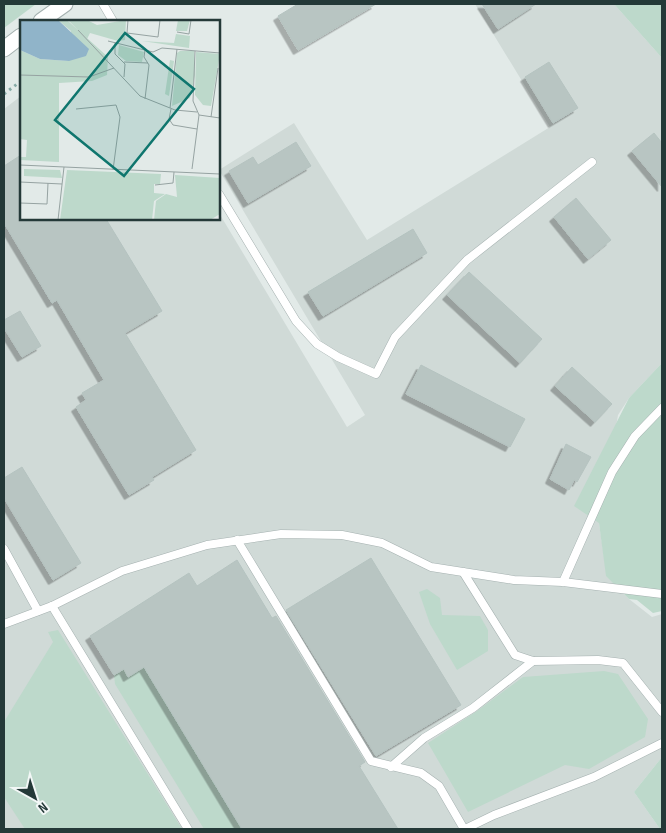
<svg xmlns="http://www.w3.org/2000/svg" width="666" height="833" font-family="'Sofia Sans Condensed',sans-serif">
  <defs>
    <filter id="shadow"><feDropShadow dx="-4.5" dy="4.5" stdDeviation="0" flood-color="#0004"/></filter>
  </defs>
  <rect width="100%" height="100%" fill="#e2eae8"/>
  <polygon fill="#d0dad7" points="475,4 614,4 662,58 662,363 629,398 618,415 599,523 607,576 629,599 652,617 662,614 662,757 634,792 660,829 4,829 4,109 21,96 21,219 219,219 219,213 347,427 365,415 219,170 294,123 367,240 550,127"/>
  <g fill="#bdd9cb">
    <polygon points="4,4 36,4 4,28"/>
    <polygon points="614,4 662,4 662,58"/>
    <polygon points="662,363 662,611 653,613 637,600 629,599 606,576 599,523 574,506 629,398"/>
    <polygon points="427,589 440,598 442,615 480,616 488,630 488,651 457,670 430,624 419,592"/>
    <polygon points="58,630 182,829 25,829 4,797 4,722 53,642 48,632"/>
    <polygon points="144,667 242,829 204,829 115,684 114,675 124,669 129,677"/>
    <polygon points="604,671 618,674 648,719 645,737 589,769 565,765 468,812 428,743 477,711 523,677"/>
    <polygon points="662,757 662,829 660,829 634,792"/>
  </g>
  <g fill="#b8c5c2" stroke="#b5c3c0" filter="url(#shadow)">
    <polygon points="298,4 376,4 298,50 278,16"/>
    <polygon points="482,4 536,4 498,29"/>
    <polygon points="549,62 578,108 553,123 525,77"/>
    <polygon points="654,133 662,143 662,187 632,151"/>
    <polygon points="296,142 311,166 248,203 229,171 253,157 258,165"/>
    <polygon points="21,155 21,219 106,219 162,311 125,333 196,450 152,477 154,480 129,495 76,407 86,400 82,393 104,380 57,300 52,303 4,223 4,166"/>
    <polygon points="576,198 611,240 588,259 554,217"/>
    <polygon points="413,229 427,253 323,316 308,292"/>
    <polygon points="469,272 542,339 520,363 447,295"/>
    <polygon points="20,311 41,346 22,357 4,328 4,320"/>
    <polygon points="421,365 525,419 510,447 406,394"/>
    <polygon points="572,367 612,404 595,422 555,386"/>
    <polygon points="566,444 591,457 577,482 574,480 569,490 550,479"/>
    <polygon points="22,467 81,563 53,580 4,498 4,478"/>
    <polygon points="371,558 461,705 376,756 286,610"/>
    <polygon points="237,560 272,618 276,616 365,762 359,766 398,829 242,829 144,667 128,677 124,669 114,675 90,636 189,573 197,586"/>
  </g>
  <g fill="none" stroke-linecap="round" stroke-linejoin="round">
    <defs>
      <g id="service">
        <polyline points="103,4 113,21"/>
        <polyline points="219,194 296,321 317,344 338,357 376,374 395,337 467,260 592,162"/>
        <polyline points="237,540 371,761 421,773 439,786 464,829"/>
        <polyline points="4,549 38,611"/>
        <polyline points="463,572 515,655 533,661 598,660 623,663 662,712"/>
        <polyline points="563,582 612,472 635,436 662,408"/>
        <polyline points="52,606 188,829"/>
        <polyline points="4,624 52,606 122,571 207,545 281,534 342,535 382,543 431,567 514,580 563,582 662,594"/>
        <polyline points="391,767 424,738 473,708 533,661"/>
        <polyline points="465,829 494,815 594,777 662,743"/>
      </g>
      <g id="tertiary">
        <polyline points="41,21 65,4"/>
        <polyline points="4,49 21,36"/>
      </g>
    </defs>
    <use href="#service" stroke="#a5b1b0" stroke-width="9"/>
    <use href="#tertiary" stroke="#a5b1b0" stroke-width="17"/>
    <polyline stroke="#86aaa6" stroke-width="3" stroke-dasharray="2.5 4" stroke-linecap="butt" points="4,94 21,81"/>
    <use href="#service" stroke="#fff" stroke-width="8"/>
    <use href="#tertiary" stroke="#fff" stroke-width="15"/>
  </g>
  <g transform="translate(20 20)">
    <rect width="200" height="200" fill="#e2eae8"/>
    <path d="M 38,0 L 48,1 L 88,37 L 87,55 L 72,61 L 39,63 L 39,142 L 0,140 L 0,137 L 6,137 L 7,120 L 0,119 L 0,30 L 20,39 L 49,41 L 51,11 ZM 48,0 L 67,0 L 77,5 L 106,0 L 105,20 L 98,21 L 70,13 L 67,19 ZM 158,0 L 170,0 L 167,11 L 156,11 ZM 156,14 L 170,16 L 169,28 L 122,21 L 154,23 ZM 99,25 L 124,32 L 122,42 L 106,41 L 98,35 ZM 160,31 L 174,31 L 175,55 L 170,78 L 152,86 L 157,33 ZM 176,32 L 200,34 L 191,86 L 183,85 L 175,75 ZM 150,40 L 154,41 L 149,76 L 145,74 ZM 4,149 L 40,150 L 42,158 L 4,156 ZM 47,150 L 141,154 L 140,164 L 134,164 L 134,173 L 145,174 L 134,181 L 132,200 L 40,200 ZM 155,155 L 200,158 L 200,194 L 190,200 L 134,200 L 136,181 L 146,174 L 157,177 Z" fill="#bdd9cb"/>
    <path d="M 0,0 L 38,0 L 69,29 L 66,36 L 49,41 L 20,39 L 0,30 Z" fill="#90b4c9"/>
    <path fill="none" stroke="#96a3a2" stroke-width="1" d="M 108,0 L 107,13 L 138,17 L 140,0M 58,10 L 120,76 L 155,90 L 177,92M 157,12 L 169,14 L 171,0M 88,21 L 133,32 L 142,28 L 200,33M 95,22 L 95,34 L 105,44 L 104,57M 104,42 L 128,43M 0,55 L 69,57 L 94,48M 125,79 L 129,45 L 124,37 L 125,30M 150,88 L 157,29M 56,89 L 96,85 L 100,97 L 93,150M 151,89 L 149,99 L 153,105 L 177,109M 179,95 L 200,98M 191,97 L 198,48M 0,145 L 200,154M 172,149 L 179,95 L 173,81 L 175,31M 0,162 L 42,164M 135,165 L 153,163 L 154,152M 0,183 L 27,184 L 28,163M 38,200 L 44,147"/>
    <path fill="#0f766e" fill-opacity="0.15" stroke="#0f766e" stroke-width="2.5" d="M 105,13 L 174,69 L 104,156 L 35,100 Z"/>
    <rect width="200" height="200" fill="none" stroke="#243938" stroke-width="2.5"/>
  </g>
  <rect width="666" height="833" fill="none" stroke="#243938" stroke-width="10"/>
  <g transform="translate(35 798) rotate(141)" stroke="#f2f7f6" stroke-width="4" paint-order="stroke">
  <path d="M0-4L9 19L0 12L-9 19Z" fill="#243938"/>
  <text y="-8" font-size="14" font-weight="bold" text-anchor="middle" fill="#243938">N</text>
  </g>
</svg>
